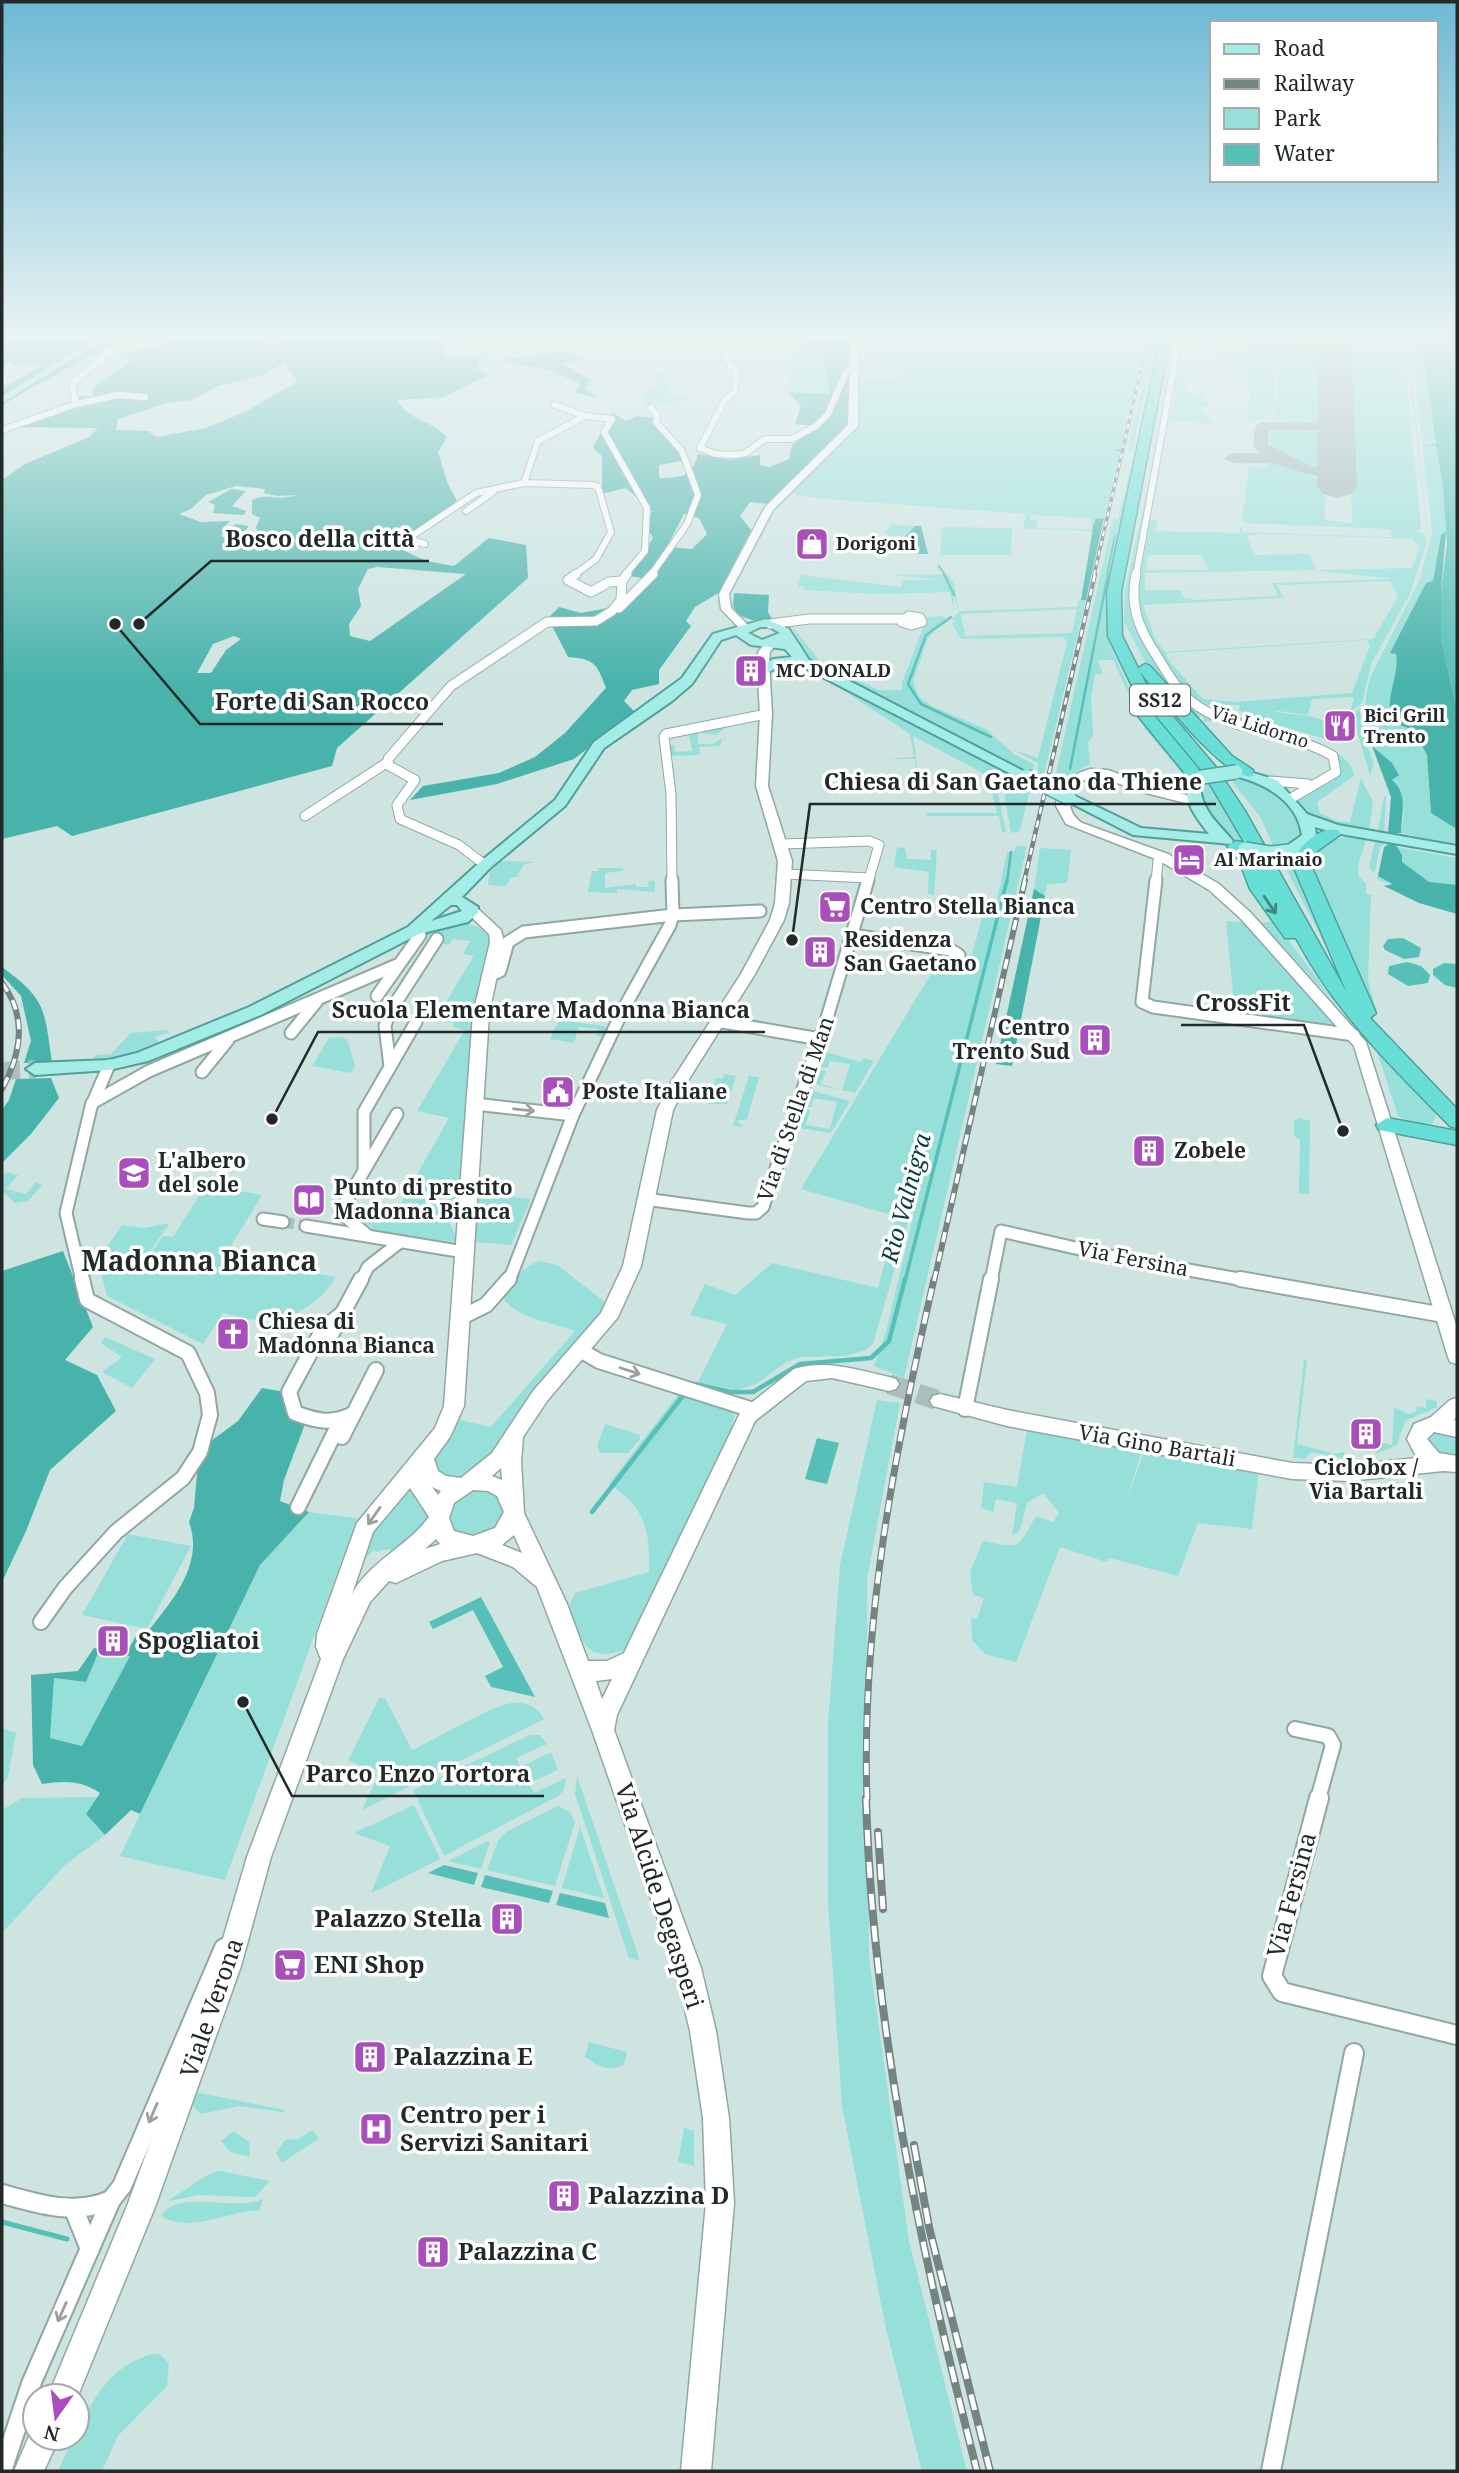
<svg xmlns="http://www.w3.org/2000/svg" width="1459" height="2473" font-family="'Noto Serif',serif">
  <rect width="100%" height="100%" fill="#cde4e1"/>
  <g fill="#97e0d9" fill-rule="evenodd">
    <polygon points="447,339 464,339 460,345 489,359 483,372 478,371 479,360 442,358"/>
    <path d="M 903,339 L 1146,339 L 1120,449 L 1115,449 L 1120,451 L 1104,518 L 1096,519 L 1095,531 L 1012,528 L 1011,555 L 940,555 L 942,527 L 1023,528 L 1026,514 L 827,499 L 796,495 L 790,490 L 820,466 L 860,422 L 858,379 L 899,380 L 902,359 L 872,357 L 862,350 ZM 1031,515 L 1091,518 L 1092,529 L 1037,528 L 1037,520 L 1031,520 Z"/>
    <polygon points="1152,339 1157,339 1132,450 1128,450"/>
    <path d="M 1347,339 L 1402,339 L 1421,529 L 1415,531 L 1422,532 L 1427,542 L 1410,594 L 1371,664 L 1362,703 L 1350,712 L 1354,699 L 1351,697 L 1312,699 L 1308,715 L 1271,710 C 1288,716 1309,713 1324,721 L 1325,728 L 1333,736 L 1329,740 L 1248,717 L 1239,710 L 1240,705 L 1206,705 L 1189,696 L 1146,636 L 1136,596 L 1148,520 L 1158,520 L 1155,531 L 1240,533 L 1239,523 L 1243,532 L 1392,537 L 1390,529 L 1247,523 L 1242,520 L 1249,466 L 1267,468 L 1268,460 L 1273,460 L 1324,482 L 1325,520 L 1352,523 ZM 1260,534 L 1413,539 L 1419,548 L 1412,568 L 1316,570 L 1309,554 L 1254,555 L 1247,536 ZM 1148,555 L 1201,555 L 1209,570 L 1146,570 ZM 1313,570 L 1392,579 L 1272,583 L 1278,596 L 1196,600 L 1184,598 L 1180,590 L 1145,590 L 1145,573 ZM 1390,581 L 1398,597 L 1373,639 L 1165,652 L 1156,640 L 1143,605 L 1284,598 L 1277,585 ZM 1367,640 L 1370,646 L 1352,693 L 1236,702 L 1203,699 L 1170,662 L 1166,653 Z"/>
    <polygon points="1405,339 1408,339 1428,537"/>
    <path d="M 1411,339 L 1421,339 L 1436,445 L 1425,445 L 1436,446 L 1443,487 L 1446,531 L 1440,539 L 1433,582 L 1390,653 L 1396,654 C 1399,676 1389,696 1392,719 L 1400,726 L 1412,730 L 1427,755 L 1431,813 L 1456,828 L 1457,845 L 1401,833 L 1404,811 L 1392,781 L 1398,772 C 1392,766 1374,750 1371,745 C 1361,727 1365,697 1370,678 L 1420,579 L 1432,532 Z"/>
    <path d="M 1243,343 L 1277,345 L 1273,412 L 1263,420 L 1248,419 L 1250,394 L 1244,376 L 1192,372 L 1181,379 L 1190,395 L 1200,394 L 1210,406 L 1198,407 L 1212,422 L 1218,424 L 1170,421 C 1175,404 1171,386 1180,370 L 1246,375 L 1244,356 L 1183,351 L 1197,348 L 1241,351 Z"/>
    <polygon points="1280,345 1323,348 1321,421 1302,424 1270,420 1275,413"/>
    <polygon points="830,346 824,361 830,394 785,390 793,369 787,366 796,347"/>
    <polygon points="662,372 667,389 673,393 663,398 695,395 664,405 644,404 645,393 657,386 653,373"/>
    <polygon points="1157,426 1156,456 1131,580 1132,613 1145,646 1173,688 1217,721 1204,722 1202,715 1196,720 1152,674 1124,622 1125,590 1155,454"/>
    <polygon points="1271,429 1323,432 1324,469 1315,469 1270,449"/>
    <path d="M 1136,445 L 1141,445 L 1109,643 L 1142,717 L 1188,771 L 1190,782 C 1178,791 1163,791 1149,786 L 1171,787 L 1180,783 L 1184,776 L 1145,729 L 1113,660 L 1098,660 L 1103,674 L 1095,674 L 1091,699 L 1093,735 L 1088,742 L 1090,764 L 1062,780 L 1058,790 L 1053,787 L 1113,518 L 1118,519 Z"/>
    <polygon points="891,524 915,526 890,553 860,550 866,538 878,540 876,544 868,543 866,548 884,550 886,545 879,544"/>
    <path d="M 947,574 L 954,582 L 959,611 L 1077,607 L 1079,599 L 1086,600 L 1042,782 L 1037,779 L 1038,763 L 1013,750 L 1038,758 L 1067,643 L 1064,637 L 961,639 L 952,624 L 955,621 L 951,619 L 959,612 L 954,596 L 954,612 L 950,592 L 880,594 L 803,590 L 804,587 L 798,586 L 801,575 L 901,587 L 904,580 L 940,580 L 892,575 ZM 1077,609 L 1072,633 L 965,636 L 961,614 Z"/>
    <polygon points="942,616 950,621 940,626 928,638 913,682 919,697 933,707 986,729 1014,754 1034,764 1033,777 811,663 794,643 800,641 790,623 823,665 879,690 902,690 902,683 927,617"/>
    <polygon points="806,666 1032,782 1020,831 1011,833 1003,787 998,793 1006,833 1002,832 999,816 927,816 926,813 997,813 988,776 913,736 921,794 915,759 885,759 914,757 910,734"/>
    <polygon points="1359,708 1366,743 1374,763 1370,775 1353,717"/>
    <path d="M 1227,712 C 1255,723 1352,742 1354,776 L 1317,802 L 1320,813 L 1337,821 L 1350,822 L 1361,778 L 1373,802 L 1369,831 L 1378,832 L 1384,796 L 1386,796 L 1384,835 L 1352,830 L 1304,813 L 1297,797 L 1334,780 L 1341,768 L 1338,757 L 1228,717 Z"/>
    <polygon points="725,723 724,729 716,735 698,732 698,744 713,744 722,738 720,746 699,747 700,755 671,756 669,745 674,745 675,752 692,751 689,735 693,735 693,731"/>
    <path d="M 1227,775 C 1260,775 1301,802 1303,836 L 1297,843 L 1275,850 L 1261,818 Z"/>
    <path d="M 1210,777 L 1255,849 C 1223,840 1207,818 1198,786 Z"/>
    <polygon points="1347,837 1387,841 1380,848 1374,874 1369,867 1375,841 1366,840 1358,865 1359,877 1366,883 1366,894 1371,895 1368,980 1376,1010 1306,856 1331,839"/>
    <polygon points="1386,845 1457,858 1457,909 1377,879"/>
    <polygon points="1017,846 1027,846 904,1378 874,1366 886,1332 914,1213 911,1212 873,1344 866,1350 846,1356 800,1357 785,1363 756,1384 737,1390 698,1382 727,1324 690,1315 705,1284 735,1295 772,1263 878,1288 898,1211 895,1216 801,1189 943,954 967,958 967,955 972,954 987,900 997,900 1007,852 1013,852"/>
    <polygon points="897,847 905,848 907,859 931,860 931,850 937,850 934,895 928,894 929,872 894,867"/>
    <polygon points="1040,848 1071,850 1067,883 1047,884 1045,896 1034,889"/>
    <polygon points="1291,855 1294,870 1310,893 1335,964 1280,857"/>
    <polygon points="498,861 536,862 524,864 517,877 511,877 506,886 488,885 490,869"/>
    <polygon points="598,868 623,868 623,871 605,873 605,888 636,884 636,887 648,887 649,880 655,881 655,892 617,889 617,893 588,892 592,871 599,871"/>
    <polygon points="1253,892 1328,993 1364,1034 1261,923 1273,921"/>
    <polygon points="1226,921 1248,923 1340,1028 1235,1014"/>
    <polygon points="465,923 480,928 491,938 461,1182 449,1222 456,1236 455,1242 372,1231 372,1227 345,1212 348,1208 382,1215 386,1208 397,1210 449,1118 417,1111 465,1030 453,1027 454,1023 435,1020 474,956 463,954 470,941 453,939 449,945 436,942 438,938 422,936 423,933 442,925"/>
    <polygon points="559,1020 604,1026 609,1028 605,1037 596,1036 599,1029 579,1027 574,1043 550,1039"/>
    <polygon points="167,1030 170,1032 155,1037 159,1043 124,1056 94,1060 95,1055 111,1054 131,1033"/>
    <polygon points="342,1037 348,1041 355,1066 351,1073 312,1066 329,1038"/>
    <path d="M 1375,1045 L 1434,1107 L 1436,1115 L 1433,1123 C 1422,1129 1409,1122 1398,1116 Z"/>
    <polygon points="825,1052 861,1062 864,1058 874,1061 855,1093 814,1084 819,1070 826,1071 821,1084 842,1090 850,1064 830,1061 827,1068 820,1067"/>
    <polygon points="725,1074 736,1076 727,1104 708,1104 716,1078 722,1079"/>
    <polygon points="749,1076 759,1077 747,1119 736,1121 745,1127 733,1126"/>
    <polygon points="812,1091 850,1101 831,1133 799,1128 806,1109 810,1110 806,1125 830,1129 837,1102 814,1098 811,1107 806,1107"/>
    <polygon points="1300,1118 1310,1121 1309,1194 1299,1193 1300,1140 1294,1136 1294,1121"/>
    <polygon points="6,1172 18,1175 6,1189 26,1194 36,1182 42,1185 28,1201 15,1203 2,1191 2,1177"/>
    <path d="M 199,1184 L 262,1195 L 224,1257 L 336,1277 C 323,1299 295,1320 268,1321 C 254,1322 237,1316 223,1313 L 203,1344 L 107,1296 L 95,1249 L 104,1251 L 122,1225 L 143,1228 L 170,1223 L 146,1257 L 121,1253 L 147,1259 L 163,1236 L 173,1237 L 200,1194 L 203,1195 Z"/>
    <polygon points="478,1194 531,1199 511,1245 475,1242"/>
    <path d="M 539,1261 L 557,1265 L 609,1305 L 501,1447 L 462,1479 L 442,1479 L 430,1459 L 456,1419 L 491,1427 L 575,1331 C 550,1321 518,1320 501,1296 C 510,1280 522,1268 539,1261 Z"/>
    <polygon points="105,1337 155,1359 132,1388 102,1372 122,1357 101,1343"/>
    <polygon points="1304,1360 1307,1360 1297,1444 1335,1454 1344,1452 1347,1459 1311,1452 1305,1459 1293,1458"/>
    <path d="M 680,1392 L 737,1409 L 729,1435 L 624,1650 C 584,1665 580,1636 569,1606 L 575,1593 L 649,1572 C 650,1529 645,1507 609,1484 Z"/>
    <polygon points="1426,1399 1437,1401 1437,1407 1405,1421 1397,1445 1375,1454 1383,1443 1392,1445 1394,1407 1409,1414 1416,1411 1417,1406 1426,1408"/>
    <polygon points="877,1400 900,1403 867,1579 869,1957 909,2241 967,2471 922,2471 886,2329 842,2106 828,1902 828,1724 840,1565"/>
    <polygon points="605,1424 640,1435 640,1439 628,1453 600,1453 597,1446"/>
    <path d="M 1027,1429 L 1142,1449 L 1126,1505 L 1144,1450 L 1259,1470 L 1252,1529 L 1198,1523 L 1178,1576 L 1110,1558 L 1106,1562 L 1060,1547 L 1016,1662 L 985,1654 L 972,1640 L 971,1618 L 977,1619 L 984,1598 L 973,1595 L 970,1572 L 983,1541 C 1023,1549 1016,1549 1036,1516 L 1053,1522 L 1059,1513 L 1043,1493 L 1027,1503 L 1020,1530 L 1012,1536 L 1017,1503 L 996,1499 L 993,1512 L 981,1508 L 984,1482 L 1017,1487 Z"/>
    <polygon points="1437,1431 1457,1438 1457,1455 1438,1454 1428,1443 1429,1435"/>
    <path d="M 408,1478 C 439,1522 433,1517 399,1555 L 388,1549 L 378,1552 L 374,1550 L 360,1563 L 363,1565 L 359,1568 L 360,1548 Z"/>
    <path d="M 477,1488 L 496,1492 L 506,1504 L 500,1528 L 471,1538 C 453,1532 448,1529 447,1509 L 459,1494 Z"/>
    <polygon points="309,1512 362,1519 347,1546 225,1880 120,1856 260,1565"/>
    <polygon points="128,1534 191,1546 147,1629 82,1615"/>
    <polygon points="99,1651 130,1656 82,1746 50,1738 54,1678 86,1682"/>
    <path d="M 379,1698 L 385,1698 L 412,1750 C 438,1738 481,1711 507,1704 C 522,1700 538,1705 544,1719 L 362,1810 L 380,1771 L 348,1761 Z"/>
    <polygon points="2,1728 16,1733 8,1777 2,1785"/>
    <polygon points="530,1735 540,1735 547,1744 516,1758 520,1767 551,1752 558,1770 529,1783 534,1793 566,1778 564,1790 558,1796 444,1856 413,1790"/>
    <polygon points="577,1776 640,1961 629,1958 575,1794"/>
    <polygon points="97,1797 86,1814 105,1835 65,1865 2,1933 2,1810 22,1798"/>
    <polygon points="414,1805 440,1859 371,1893 390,1846 354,1833"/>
    <polygon points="558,1806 570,1812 575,1822 555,1886 487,1870 498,1841 506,1832"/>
    <polygon points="580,1827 604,1898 562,1888"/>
    <polygon points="486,1842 490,1842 481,1869 448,1861"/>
    <path d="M 589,2042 L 627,2052 L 624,2065 C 606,2072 599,2066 585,2057 Z"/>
    <polygon points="195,2092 285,2110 284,2112 239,2106 201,2114 192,2105"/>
    <polygon points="684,2128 694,2131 694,2166 678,2162"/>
    <polygon points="312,2130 319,2138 282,2163 276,2153 285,2140 299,2139"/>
    <polygon points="234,2131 249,2142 250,2157 230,2152 221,2141"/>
    <polygon points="220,2171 270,2181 255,2197 198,2195 166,2202 209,2174"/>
    <path d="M 263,2199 L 260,2210 C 227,2211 191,2234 161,2216 C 178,2188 236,2212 263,2199 Z"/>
    <path d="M 152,2354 L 159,2354 L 169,2363 L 167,2386 L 118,2436 L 102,2471 L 58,2471 L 73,2438 L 77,2438 C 77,2426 84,2417 90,2407 C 107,2379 120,2364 152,2354 Z"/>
  </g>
  <g fill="#48b3ab" fill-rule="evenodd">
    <polygon points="2,339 124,339 27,390 2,397 2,388 41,366 32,363 2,366"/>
    <path d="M 175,339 L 246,339 L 283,344 L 269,339 L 447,339 L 442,358 L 479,359 L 478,371 L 490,374 L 444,397 L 397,400 C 410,422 429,418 447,437 L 438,452 L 448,484 L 457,501 L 424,529 L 406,537 L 405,551 L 426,561 L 454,566 L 489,538 L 526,545 L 528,578 L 337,748 L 332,766 L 72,836 L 57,826 L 2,839 L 2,480 L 25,464 L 89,437 L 98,428 L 11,427 L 72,409 L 80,396 L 93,396 L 94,387 L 132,360 L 123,356 ZM 284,363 L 298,381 L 245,412 L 206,428 L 157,437 L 148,431 L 116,430 L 118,419 L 167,403 L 192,400 L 218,386 L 262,375 ZM 236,486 L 265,489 L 264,493 L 277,496 L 296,495 C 277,502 269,492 252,500 L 252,514 L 260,518 L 256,527 L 260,537 L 246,541 L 241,546 L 221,536 L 223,534 L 240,539 L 254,535 L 244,532 L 249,526 L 236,524 L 227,530 L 223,528 L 230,521 L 201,522 L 179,514 L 191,509 L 206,495 ZM 377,567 L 466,574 L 370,641 L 350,636 L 349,624 L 361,606 L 358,589 L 368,569 ZM 234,636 L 241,639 L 226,650 L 211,673 L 197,673 L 213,644 Z"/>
    <path d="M 810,339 L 852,339 L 851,365 C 836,375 838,393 830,407 C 826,414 819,420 814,426 L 795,424 L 801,406 L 788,392 L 830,394 L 824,361 L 829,346 L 796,347 Z"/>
    <polygon points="565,351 581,359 562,364 590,379 585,389 599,398 574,392 581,384 554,372 502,360"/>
    <path d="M 848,377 L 851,378 L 850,422 L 846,430 L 769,504 L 750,502 L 740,516 L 752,531 L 720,592 L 695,607 L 686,621 L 691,626 L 659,670 L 659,684 L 632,690 L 624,701 L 635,712 L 574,759 L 497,784 L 410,800 L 423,786 L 499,773 L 535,757 L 565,733 L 606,688 C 597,664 595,659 568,657 L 548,618 L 559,607 L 581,613 L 608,608 L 621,611 L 649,579 L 629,576 L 653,538 L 647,528 L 652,511 L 626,488 L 602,494 L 602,456 L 593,448 L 609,416 L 613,413 L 626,421 L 636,416 L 654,418 L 681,449 L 681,461 L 659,465 L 659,478 C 681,478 692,477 698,454 L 730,460 L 760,455 L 760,465 L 770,467 L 789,459 L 792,445 L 830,416 L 839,387 ZM 684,514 L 699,518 L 707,534 L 692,549 L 667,547 Z"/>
    <polygon points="231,489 246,491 232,506 246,511 244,515 213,513 215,505 208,502"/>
    <polygon points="1104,518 1086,600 1081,600 1093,527 1096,519"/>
    <polygon points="915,526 921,526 928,554 890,553"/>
    <path d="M 1446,531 L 1441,590 L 1441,639 L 1457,710 L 1457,834 L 1455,828 L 1431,813 L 1427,755 L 1413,730 L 1394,723 C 1382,701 1400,677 1396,654 L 1390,653 L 1426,583 L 1433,581 L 1441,535 Z"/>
    <polygon points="734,593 769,595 768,612 772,619 752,620 738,615 733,606"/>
    <path d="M 1372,746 L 1392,763 L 1399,775 L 1392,780 C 1409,794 1401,815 1401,833 L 1388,833 L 1391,797 Z"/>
    <polygon points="1389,844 1396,845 1402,855 1402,862 1429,882 1457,885 1457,914 1419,903 1384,886 1393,884 1378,876 1384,847"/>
    <polygon points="1034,889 1045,896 1012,1066 996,1064"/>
    <path d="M 2,967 C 47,1000 44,1009 52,1062 L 24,1063 L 31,1041 L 21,996 L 2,975 Z"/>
    <polygon points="51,1078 59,1098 31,1134 2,1163 2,1110 9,1100 16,1079"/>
    <polygon points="63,1251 93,1327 65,1360 97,1375 116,1411 50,1470 26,1531 2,1582 2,1271"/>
    <path d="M 262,1388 L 285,1392 L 293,1416 L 305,1424 L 284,1480 L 280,1501 L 309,1512 L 260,1565 L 140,1814 L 131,1810 L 105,1835 L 86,1814 L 100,1793 C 80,1780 65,1781 42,1784 L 33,1765 L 31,1675 L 78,1671 L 94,1648 L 127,1652 L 138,1632 L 149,1630 C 174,1599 204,1563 189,1522 L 194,1508 L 198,1463 L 203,1447 L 238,1421 ZM 99,1651 L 130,1656 L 82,1746 L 50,1738 L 54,1678 L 86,1682 Z"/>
  </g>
  <g fill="#56c0b8">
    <polygon points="1421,339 1457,339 1457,710 1441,639 1441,590 1447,544 1443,487 1436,446 1424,445 1436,444"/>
    <polygon points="1403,938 1421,948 1419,957 1404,959 1385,950 1383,946 1388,939"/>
    <polygon points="1407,962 1421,966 1430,975 1428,983 1408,986 1388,974 1389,966"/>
    <polygon points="1444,963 1457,964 1457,988 1445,985 1433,975 1433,969"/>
    <polygon points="817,1438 839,1443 827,1484 805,1479"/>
    <polygon points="481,1597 535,1697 491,1687 485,1676 503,1667 473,1610 433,1629 429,1622"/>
    <polygon points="444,1865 478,1873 474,1885 428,1873"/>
    <polygon points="485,1875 553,1891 549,1903 481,1887"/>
    <polygon points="560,1893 605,1903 609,1918 556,1905"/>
  </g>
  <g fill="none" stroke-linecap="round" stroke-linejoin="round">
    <g stroke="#56c0b8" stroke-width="2">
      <polyline points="1115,450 1120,450"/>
      <polyline points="939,566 945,575"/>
      <polyline points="1107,575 1115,536"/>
    </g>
    <g stroke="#56c0b8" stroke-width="2.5">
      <polyline points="944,574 954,595"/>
      <polyline points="951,617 926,635 908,684 921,704 991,737"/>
      <polyline points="1070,769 1108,574"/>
      <polyline points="1007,882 1011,852"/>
    </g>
    <polyline stroke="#56c0b8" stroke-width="3.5" points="905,1281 1007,880"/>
    <g stroke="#56c0b8" stroke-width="4.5">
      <polyline points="691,1387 695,1384 731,1392 753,1392 800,1364 871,1358 889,1341 905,1279"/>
      <polyline points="592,1512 685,1393"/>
    </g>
    <polyline stroke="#56c0b8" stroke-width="5" points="2,2222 67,2239"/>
    <g fill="#a0b4b2" fill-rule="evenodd">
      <polygon points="1240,339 1335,345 1342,349 1335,353 1243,346 1236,342"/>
      <path d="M 1336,415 L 1341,416 L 1341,422 L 1314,431 L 1269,430 L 1268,445 L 1313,467 L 1342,468 L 1342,474 C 1313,484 1290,463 1262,463 C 1250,463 1233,466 1224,458 L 1232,453 L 1260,453 L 1253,446 L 1255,427 L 1260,422 L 1314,423 Z"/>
    </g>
    <polygon fill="#a0b4b2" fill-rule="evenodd" points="1318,339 1352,339 1357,486 1351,494 1337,498 1323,494 1317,486"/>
    <polyline stroke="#abbfbc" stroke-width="11" stroke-dasharray="11 5" stroke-linecap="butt" points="283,1222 306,1226"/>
    <polyline stroke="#abbfbc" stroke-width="20" stroke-dasharray="20 10" stroke-linecap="butt" points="889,1384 940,1401"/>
    <polyline stroke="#abbfbc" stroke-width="18" stroke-dasharray="18 9" stroke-linecap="butt" points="2,1071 35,1069"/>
    <defs>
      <g id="street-far4">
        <polyline points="730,349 726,351 727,362 736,370 735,391 725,400 700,448 715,454 735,455 746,453 765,439 792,439 816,426 828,414 847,370 854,369"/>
        <polyline points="2,384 9,364"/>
        <polyline points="76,404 118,395 145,397"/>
        <polyline points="555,405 585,416"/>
        <polyline points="651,408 657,415 656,422 682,451 698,495 687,524 651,575"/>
        <polyline points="2,430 76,404 72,384 109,352 136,339"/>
        <polyline points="524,483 538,441 585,416 612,419 604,432 647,508 645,551 625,575"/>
        <polyline points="466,511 493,492"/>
        <polyline points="425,544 411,540 412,536 476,493 524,483 594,485 598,487 611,532 596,559 574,575"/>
        <polyline points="1136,575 1179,339"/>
      </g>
      <g id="street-far3">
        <path d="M 1136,574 C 1130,603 1137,625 1153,650 C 1165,668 1175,689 1192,702 C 1232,733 1290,731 1333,756 L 1336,772 L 1290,799"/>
        <polyline points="622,581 627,574"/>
        <polyline points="619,608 653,574"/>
        <polygon points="909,616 920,618 922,622 911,625 902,622"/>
        <polyline points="770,624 809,619 902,619"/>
        <polyline points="1270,781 1308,784"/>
        <polyline points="305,816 388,762"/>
        <polyline points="782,844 869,841 879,845 868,882"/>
        <polyline points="485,865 459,845 400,819 397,805 415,780 388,765 388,759 451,686 547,622 596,621 612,611 621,600 622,581 609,582 591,592 568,580 576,574"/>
        <polyline points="785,874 869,878"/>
        <polyline points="672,882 671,794 664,737 666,734 766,714"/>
        <polyline points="1156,882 1158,861 1163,857"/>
      </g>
      <g id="street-far2">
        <polyline points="1156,880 1142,1002 1153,1007 1354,1035"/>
        <polyline points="852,935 951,950 959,955"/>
        <polyline points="489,976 500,971 508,942 524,932 673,915 760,911"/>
        <polyline points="377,996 420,935"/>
        <polyline points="717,1021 820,1039"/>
        <polyline points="291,1033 317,1001"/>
        <polyline points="390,1066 385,1026 389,1013 437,939"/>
        <polyline points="202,1072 228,1040"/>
        <polyline points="92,1103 149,1071 397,965"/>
        <polyline points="475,1104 573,1115"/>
        <polyline points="364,1169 364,1112 416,1022"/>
        <polyline points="645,1199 748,1213 756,1213 763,1207 827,1018 868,880"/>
        <polyline points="263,1219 283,1222"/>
        <polyline points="306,1226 464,1252"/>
        <polyline points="367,1235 340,1212 397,1114"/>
        <polyline points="82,1281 66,1213 91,1107 109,1065"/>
        <polyline points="361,1281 368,1267 400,1242"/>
        <polyline points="509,1281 573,1115 624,1008 670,925 673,915 672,880"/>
        <polyline points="991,1281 1001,1231 1110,1256 1250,1281"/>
      </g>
      <g id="street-far1">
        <polyline points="1240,1279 1444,1315"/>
        <path d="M 343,1313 L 323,1329 L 289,1392 L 295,1413 C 316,1421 332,1425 353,1414"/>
        <polyline points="460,1318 486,1305 509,1279"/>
        <polyline points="332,1333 361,1279"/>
        <polyline points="580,1350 599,1361 753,1410"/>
        <polyline points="965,1409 991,1279"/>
        <polyline points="342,1437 376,1370"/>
        <polyline points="298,1507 335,1432 345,1419"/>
        <polyline points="41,1622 65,1588 116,1532 183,1478 200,1452 210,1415 207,1393 188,1353 87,1300 82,1279"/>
        <polyline points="1295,1729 1328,1736 1333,1745 1318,1799"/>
      </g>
      <g id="street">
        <polyline points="1319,1798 1272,1976 1282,1992 1457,2035"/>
        <path d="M 2,2194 C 40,2204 73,2216 111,2200"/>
        <polyline points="75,2212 90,2249"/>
        <polyline points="2,2471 31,2384 111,2200 122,2186 224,1948"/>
        <polyline points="1271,2471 1354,2053"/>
      </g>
      <g id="secondary">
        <polygon points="851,339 859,339 858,426 773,510 729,594 731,608 751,628 741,630 721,609 719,594 765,507 848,425"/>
        <path d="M 768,640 L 778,642 L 770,652 L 769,661 L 772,714 L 768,786 L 792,861 L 789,903 L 784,920 L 755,974 L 689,1079 L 673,1110 L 641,1266 L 618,1317 L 547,1401 L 523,1437 L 521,1461 L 524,1513 L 567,1604 L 588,1661 L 607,1661 L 624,1653 L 741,1411 L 794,1369 C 826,1359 858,1370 889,1377 L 896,1379 L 899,1384 L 896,1389 L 889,1391 L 832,1378 L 806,1381 L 755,1421 L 617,1715 L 614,1730 L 701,1968 L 716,2031 L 729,2118 L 734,2203 L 711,2471 L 681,2471 L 706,2203 L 703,2118 L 690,2031 L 675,1968 L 592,1730 L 537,1587 L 513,1567 L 477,1553 L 442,1561 L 396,1583 L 389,1581 L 370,1602 L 343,1659 L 271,1857 L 241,1966 L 155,2207 L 77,2398 L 48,2396 L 127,2206 L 215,1966 L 247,1857 L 321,1659 L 316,1647 L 317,1634 L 357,1523 L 435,1428 L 444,1406 L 473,1014 L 490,942 L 489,934 L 463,909 L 465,906 L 475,906 L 501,930 L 504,942 L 489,1014 L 464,1406 L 450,1437 L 434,1459 L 438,1471 L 446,1476 L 461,1478 L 492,1453 L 533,1391 L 601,1313 L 623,1266 L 657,1110 L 673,1079 L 741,974 L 770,920 L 775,903 L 778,861 L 756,786 L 760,714 L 757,661 L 758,652 ZM 501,1468 L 502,1480 L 492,1476 ZM 432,1487 L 441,1491 L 438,1495 ZM 410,1488 L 429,1517 C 408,1546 369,1562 352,1594 L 373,1532 ZM 473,1490 L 488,1491 L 497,1496 L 504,1512 L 495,1528 L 473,1536 L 454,1531 L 449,1518 L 454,1503 ZM 514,1535 L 522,1553 L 502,1545 ZM 436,1539 L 440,1544 L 425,1549 L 435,1540 ZM 612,1679 L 602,1699 L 596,1681 Z"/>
        <path d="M 1090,769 L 1108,770 L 1148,785 L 1202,799 L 1202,805 L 1197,806 L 1138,791 L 1102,777 L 1092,777 L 1075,784 C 1068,800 1067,812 1082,823 L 1168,854 L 1219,884 L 1251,913 L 1366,1042 L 1457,1328 L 1457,1364 L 1450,1362 L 1448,1357 L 1354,1046 L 1241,919 L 1209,890 L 1158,860 L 1066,824 L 1056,806 C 1057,784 1070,775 1090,769 Z"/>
        <polygon points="940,1394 1007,1410 1292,1463 1349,1465 1417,1458 1407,1439 1414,1424 1431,1417 1450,1400 1457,1398 1457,1416 1454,1420 1457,1421 1457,1437 1434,1432 1427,1439 1439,1453 1457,1456 1457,1472 1443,1471 1349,1481 1292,1479 1007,1426 933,1406 930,1401 933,1396"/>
        <polygon points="33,2427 35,2438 59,2438 44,2471 14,2471"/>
      </g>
      <g id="primary">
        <polygon points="95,339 105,339 2,403 2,396"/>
        <path d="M 766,619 L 789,629 L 809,660 L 1033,776 L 1021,779 L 801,666 C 779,662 773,674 758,673 L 758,667 L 773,659 L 792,657 L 785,649 L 751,645 L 736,635 L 721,640 L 692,684 L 672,701 L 604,748 L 565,806 L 490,868 L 462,897 L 478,907 L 478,913 L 468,922 L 419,934 L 261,1015 L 148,1061 L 109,1070 L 35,1075 L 26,1069 L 35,1063 L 109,1060 L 137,1053 L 249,1007 L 408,927 L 480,862 L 555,800 L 594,742 L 682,678 L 713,634 ZM 760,627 L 770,627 L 780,633 L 762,640 L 748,633 ZM 451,905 L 457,905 L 462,911 L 431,921 Z"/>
        <path d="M 1236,768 L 1277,780 L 1307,814 L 1338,825 L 1457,846 L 1457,854 L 1335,833 L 1315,827 L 1316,835 C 1308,846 1299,857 1284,854 L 1284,848 L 1302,835 C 1297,799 1262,782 1231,775 L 1229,772 Z"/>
        <path d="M 1202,773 L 1209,777 L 1200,787 C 1202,811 1219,824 1233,841 L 1231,844 L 1133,835 L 1063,799 L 1065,796 L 1075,796 L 1141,828 L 1209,834 C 1198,820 1182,800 1188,783 Z"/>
      </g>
      <g id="highway">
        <path d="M 1160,339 L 1170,339 L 1121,592 L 1122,636 L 1147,686 L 1215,766 L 1245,811 L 1347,993 L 1292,863 C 1298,847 1319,826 1338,830 L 1341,834 L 1313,854 L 1310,863 L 1376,1013 L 1370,1018 L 1457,1109 L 1457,1128 L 1450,1126 C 1391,1066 1336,1013 1296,938 L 1285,938 L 1250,889 L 1239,860 L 1227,846 L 1236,841 L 1242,842 L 1250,852 L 1203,772 L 1133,688 L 1108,636 L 1107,592 Z"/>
        <path d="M 1145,664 L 1150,666 L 1232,756 L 1253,770 L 1253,776 C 1227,783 1158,693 1140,672 L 1137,669 Z"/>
        <polygon points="1146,711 1152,713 1198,768 1203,782 1201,786 1189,786 1184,772 1138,716"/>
        <polygon points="1387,1118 1457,1131 1457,1145 1379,1130 1376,1125"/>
      </g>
    </defs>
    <use href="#street-far4" stroke="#90a7a4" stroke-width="8"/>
    <use href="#street-far3" stroke="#90a7a4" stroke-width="11"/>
    <use href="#street-far2" stroke="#90a7a4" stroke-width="15"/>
    <use href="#street-far1" stroke="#90a7a4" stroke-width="18"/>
    <use href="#street" stroke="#90a7a4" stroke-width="22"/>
    <use href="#secondary" stroke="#90a7a4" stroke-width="3"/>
    <use href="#primary" stroke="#4fa099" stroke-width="4"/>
    <use href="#highway" stroke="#4fa099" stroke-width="3"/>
    <use href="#street-far4" stroke="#fff" stroke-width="6"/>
    <use href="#street-far3" stroke="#fff" stroke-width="9"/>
    <use href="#street-far2" stroke="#fff" stroke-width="11"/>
    <use href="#street-far1" stroke="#fff" stroke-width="14"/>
    <use href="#street" stroke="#fff" stroke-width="18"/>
    <use href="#secondary" fill="#fff" fill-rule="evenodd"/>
    <use href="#primary" fill="#a4ece6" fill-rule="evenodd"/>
    <use href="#highway" fill="#68dfd6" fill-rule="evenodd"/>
    <defs>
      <polyline id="rail-far4" points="1094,575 1148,339"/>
      <polyline id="rail-far3" points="1024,882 1095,574"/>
      <g id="rail-far2">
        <path d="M 2,983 C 28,1017 21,1054 2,1089"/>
        <polyline points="934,1281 1025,880"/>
      </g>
      <path id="rail-far1" d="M 867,1799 C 861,1623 895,1450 934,1279"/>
      <g id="rail">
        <path d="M 866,1798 C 873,2027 920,2249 977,2471"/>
        <polyline points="878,1832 883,1909"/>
        <polyline points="914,2145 929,2227 990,2471"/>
      </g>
    </defs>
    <use href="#rail-far4" stroke="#748482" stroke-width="3.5"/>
    <use href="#rail-far3" stroke="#748482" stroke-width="4.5"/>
    <use href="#rail-far2" stroke="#748482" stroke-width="6"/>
    <use href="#rail-far1" stroke="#748482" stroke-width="7"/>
    <use href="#rail" stroke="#748482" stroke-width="8"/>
    <use href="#rail-far4" stroke="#fff" stroke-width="2" stroke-dasharray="5" stroke-linecap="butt"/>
    <use href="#rail-far3" stroke="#fff" stroke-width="2.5" stroke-dasharray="7" stroke-linecap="butt"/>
    <use href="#rail-far2" stroke="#fff" stroke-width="3.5" stroke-dasharray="10" stroke-linecap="butt"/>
    <use href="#rail-far1" stroke="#fff" stroke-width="4.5" stroke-dasharray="12" stroke-linecap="butt"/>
    <use href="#rail" stroke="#fff" stroke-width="5" stroke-dasharray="16" stroke-linecap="butt"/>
    <defs>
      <g id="primary-bridge">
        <polyline points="1026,776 1070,799"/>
        <polyline points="1202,777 1236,772"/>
        <polyline points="1245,849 1270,853 1289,851"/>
      </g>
    </defs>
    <use href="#primary-bridge" stroke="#4fa099" stroke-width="16" stroke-linecap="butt"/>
    <use href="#primary-bridge" stroke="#a4ece6" stroke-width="13"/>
  </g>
  <defs><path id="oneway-shaft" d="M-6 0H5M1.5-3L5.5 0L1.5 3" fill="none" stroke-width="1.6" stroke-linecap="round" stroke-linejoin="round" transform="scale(1.75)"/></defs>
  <use stroke="#448480" href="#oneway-shaft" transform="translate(1270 905) rotate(56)"/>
  <g stroke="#9b9f9f">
    <use href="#oneway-shaft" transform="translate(524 1110) rotate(6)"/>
    <use href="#oneway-shaft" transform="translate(630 1371) rotate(18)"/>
    <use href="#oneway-shaft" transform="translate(374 1516) rotate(125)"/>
    <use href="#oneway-shaft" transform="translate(153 2113) rotate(113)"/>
    <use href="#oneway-shaft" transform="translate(62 2312) rotate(114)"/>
  </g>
  <linearGradient id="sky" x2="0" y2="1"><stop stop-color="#6db9d5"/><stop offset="0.49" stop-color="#e8f3f2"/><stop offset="1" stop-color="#e8f3f2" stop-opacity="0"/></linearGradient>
  <rect width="1459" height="685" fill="url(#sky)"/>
  <defs>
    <symbol id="shop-square" viewBox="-11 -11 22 22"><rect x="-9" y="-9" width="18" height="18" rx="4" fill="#a94fbb" stroke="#fff"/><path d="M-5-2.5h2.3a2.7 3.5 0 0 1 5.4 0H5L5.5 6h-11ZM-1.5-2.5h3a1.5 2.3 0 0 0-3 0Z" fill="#fff"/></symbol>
    <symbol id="building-square" viewBox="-11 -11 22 22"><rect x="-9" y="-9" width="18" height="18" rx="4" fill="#a94fbb" stroke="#fff"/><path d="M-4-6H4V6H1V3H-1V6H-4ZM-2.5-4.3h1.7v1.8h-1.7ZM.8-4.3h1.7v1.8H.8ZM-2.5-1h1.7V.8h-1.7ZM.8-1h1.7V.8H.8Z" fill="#fff"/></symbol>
    <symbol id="restaurant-square" viewBox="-11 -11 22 22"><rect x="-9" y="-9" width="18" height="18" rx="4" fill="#a94fbb" stroke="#fff"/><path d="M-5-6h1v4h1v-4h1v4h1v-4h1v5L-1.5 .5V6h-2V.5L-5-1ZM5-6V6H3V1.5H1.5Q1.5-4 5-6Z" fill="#fff"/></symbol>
    <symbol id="hotel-square" viewBox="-11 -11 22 22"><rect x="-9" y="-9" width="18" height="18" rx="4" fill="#a94fbb" stroke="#fff"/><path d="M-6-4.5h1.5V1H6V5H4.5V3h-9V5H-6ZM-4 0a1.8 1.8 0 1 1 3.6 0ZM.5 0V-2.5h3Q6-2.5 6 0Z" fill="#fff"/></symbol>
    <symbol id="supermarket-square" viewBox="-11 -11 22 22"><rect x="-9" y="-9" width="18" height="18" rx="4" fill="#a94fbb" stroke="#fff"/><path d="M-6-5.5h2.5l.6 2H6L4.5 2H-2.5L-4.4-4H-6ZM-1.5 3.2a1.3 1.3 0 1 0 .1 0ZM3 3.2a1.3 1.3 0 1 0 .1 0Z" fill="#fff"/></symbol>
    <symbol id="civic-square" viewBox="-11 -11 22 22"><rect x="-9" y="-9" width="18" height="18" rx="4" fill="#a94fbb" stroke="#fff"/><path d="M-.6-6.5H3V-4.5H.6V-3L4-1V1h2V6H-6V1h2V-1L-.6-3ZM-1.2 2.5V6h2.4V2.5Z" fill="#fff"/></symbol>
    <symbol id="school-square" viewBox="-11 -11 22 22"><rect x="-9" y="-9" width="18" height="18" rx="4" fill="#a94fbb" stroke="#fff"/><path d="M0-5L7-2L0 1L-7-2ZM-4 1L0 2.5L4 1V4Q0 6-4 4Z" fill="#fff"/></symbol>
    <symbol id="library-square" viewBox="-11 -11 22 22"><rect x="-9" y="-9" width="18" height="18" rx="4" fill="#a94fbb" stroke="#fff"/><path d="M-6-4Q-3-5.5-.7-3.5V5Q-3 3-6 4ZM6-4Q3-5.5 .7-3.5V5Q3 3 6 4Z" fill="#fff"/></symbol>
    <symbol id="church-square" viewBox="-11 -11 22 22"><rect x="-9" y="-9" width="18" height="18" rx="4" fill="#a94fbb" stroke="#fff"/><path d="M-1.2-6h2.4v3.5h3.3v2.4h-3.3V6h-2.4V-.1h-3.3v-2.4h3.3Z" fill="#fff"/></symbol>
    <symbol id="hospital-square" viewBox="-11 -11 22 22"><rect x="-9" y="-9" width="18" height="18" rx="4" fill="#a94fbb" stroke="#fff"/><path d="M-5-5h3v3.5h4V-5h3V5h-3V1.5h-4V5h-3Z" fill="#fff"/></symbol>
  </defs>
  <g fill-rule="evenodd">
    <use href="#shop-square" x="793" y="525" width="38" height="38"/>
    <use href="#building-square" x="732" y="652" width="38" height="38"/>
    <use href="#restaurant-square" x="1321" y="707" width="38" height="38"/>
    <use href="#hotel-square" x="1170" y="841" width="38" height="38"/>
    <use href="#supermarket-square" x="816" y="888" width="38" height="38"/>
    <use href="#building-square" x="801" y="933" width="38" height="38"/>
    <use href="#building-square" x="1076" y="1021" width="38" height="38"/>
    <use href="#civic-square" x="539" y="1073" width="38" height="38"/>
    <use href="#building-square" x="1130" y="1132" width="38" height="38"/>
    <use href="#school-square" x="115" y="1154" width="38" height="38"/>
    <use href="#library-square" x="290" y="1181" width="38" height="38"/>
    <use href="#church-square" x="214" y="1315" width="38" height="38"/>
    <use href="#building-square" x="1347" y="1415" width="38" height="38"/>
    <use href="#building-square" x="94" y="1622" width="38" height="38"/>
    <use href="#building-square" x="488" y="1900" width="38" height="38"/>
    <use href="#supermarket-square" x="271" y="1946" width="38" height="38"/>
    <use href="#building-square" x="351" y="2038" width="38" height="38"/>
    <use href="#hospital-square" x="357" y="2110" width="38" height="38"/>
    <use href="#building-square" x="545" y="2177" width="38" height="38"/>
    <use href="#building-square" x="414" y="2233" width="38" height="38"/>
  </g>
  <g text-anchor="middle" stroke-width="7" stroke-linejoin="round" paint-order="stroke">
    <g font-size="18" font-weight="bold" fill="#212a29" stroke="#fff" text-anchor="start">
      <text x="836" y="550">Dorigoni</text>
      <text x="776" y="677">MC DONALD</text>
      <text x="1364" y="722">Bici Grill<tspan x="1364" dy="21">Trento</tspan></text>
      <text x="1214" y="866">Al Marinaio</text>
    </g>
    <g font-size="18" fill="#212a29" stroke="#fff">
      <text transform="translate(1260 727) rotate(18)" y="6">Via Lidorno</text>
    </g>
    <rect fill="#fff" stroke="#646a69" stroke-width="2" x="1130" y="684.5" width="60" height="31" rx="5"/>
    <g font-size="19" font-weight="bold" fill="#212a29">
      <text x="1160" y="707">SS12</text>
    </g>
    <g font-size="21" font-weight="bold" fill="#212a29" stroke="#fff" text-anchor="start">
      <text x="860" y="914">Centro Stella Bianca</text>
      <text x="844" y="947">Residenza<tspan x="844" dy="24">San Gaetano</tspan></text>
      <text x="1070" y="1035" text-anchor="end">Centro<tspan x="1070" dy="24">Trento Sud</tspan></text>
      <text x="582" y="1099">Poste Italiane</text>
      <text x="1174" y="1158">Zobele</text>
      <text x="158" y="1168">L'albero<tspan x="158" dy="24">del sole</tspan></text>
      <text x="334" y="1195">Punto di prestito<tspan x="334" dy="24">Madonna Bianca</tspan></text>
      <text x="258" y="1329">Chiesa di<tspan x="258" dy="24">Madonna Bianca</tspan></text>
      <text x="1366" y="1475" text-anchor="middle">Ciclobox /<tspan x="1366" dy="24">Via Bartali</tspan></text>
    </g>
    <g font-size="21" fill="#212a29" stroke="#fff">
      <text transform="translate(796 1109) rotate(-71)" y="7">Via di Stella di Man</text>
      <text transform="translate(1133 1259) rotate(11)" y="7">Via Fersina</text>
      <text transform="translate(1157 1446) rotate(10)" y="7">Via Gino Bartali</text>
    </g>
    <g font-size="23" font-style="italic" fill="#0a3d39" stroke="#fff">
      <text transform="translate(906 1198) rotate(-75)" y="8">Rio Valnigra</text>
    </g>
    <g font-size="24" font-weight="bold" fill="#212a29" stroke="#fff" text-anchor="start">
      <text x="138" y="1649">Spogliatoi</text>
      <text x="482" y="1927" text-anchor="end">Palazzo Stella</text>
      <text x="314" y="1973">ENI Shop</text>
      <text x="394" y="2065">Palazzina E</text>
      <text x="400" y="2123">Centro per i<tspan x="400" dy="28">Servizi Sanitari</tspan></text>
      <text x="588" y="2204">Palazzina D</text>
      <text x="458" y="2260">Palazzina C</text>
    </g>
    <g font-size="24" fill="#212a29" stroke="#fff">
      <text transform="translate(1292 1895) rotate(-75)" y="8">Via Fersina</text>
      <text transform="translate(659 1896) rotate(72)" y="8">Via Alcide Degasperi</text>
      <text transform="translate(212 2008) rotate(-71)" y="8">Viale Verona</text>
    </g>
    <g font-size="28" font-weight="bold" fill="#212a29" stroke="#fff">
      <text x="199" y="1271">Madonna Bianca</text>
    </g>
  </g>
  <path fill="none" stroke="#212a29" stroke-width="2.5" d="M139 624L211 561H429M115 624L200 724H443M792 940L810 804H1216M1343 1131L1304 1025H1181M272 1119L318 1032H765M243 1702L292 1796H544"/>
  <g fill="#212a29" stroke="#fff" stroke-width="2.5">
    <circle cx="139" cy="624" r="7"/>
    <circle cx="115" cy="624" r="7"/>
    <circle cx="792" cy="940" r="7"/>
    <circle cx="1343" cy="1131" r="7"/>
    <circle cx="272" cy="1119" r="7"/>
    <circle cx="243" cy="1702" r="7"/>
  </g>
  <g font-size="23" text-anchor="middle" font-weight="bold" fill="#212a29" stroke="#fff" stroke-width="7" stroke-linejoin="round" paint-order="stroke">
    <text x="320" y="547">Bosco della città</text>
    <text x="322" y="710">Forte di San Rocco</text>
    <text x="1013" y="790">Chiesa di San Gaetano da Thiene</text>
    <text x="1243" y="1011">CrossFit</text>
    <text x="541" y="1018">Scuola Elementare Madonna Bianca</text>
    <text x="418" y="1782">Parco Enzo Tortora</text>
  </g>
  <rect width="1459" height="2473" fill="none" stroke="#212a29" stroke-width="7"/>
  <rect x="1210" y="21" width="228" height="161" fill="#ffffff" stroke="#a6aaa9" stroke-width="2"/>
  <rect x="1224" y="44" width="35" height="10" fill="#a4ece6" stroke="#a6aaa9" stroke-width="2"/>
  <text x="1274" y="56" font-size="21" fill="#212a29">Road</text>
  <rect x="1224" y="79" width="35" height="10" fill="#748482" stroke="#a6aaa9" stroke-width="2"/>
  <text x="1274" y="91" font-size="21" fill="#212a29">Railway</text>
  <rect x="1224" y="108" width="35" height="21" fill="#97e0d9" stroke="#a6aaa9" stroke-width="2"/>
  <text x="1274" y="126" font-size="21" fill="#212a29">Park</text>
  <rect x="1224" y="144" width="35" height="21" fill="#56c0b8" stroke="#a6aaa9" stroke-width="2"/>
  <text x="1274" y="161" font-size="21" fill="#212a29">Water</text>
  <g transform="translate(56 2417) rotate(194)"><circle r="33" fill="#ffffff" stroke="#a6aaa9" stroke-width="2"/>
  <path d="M0-5L12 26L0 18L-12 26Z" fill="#a94fbb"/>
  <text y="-10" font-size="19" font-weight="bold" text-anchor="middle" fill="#212a29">N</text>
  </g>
</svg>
